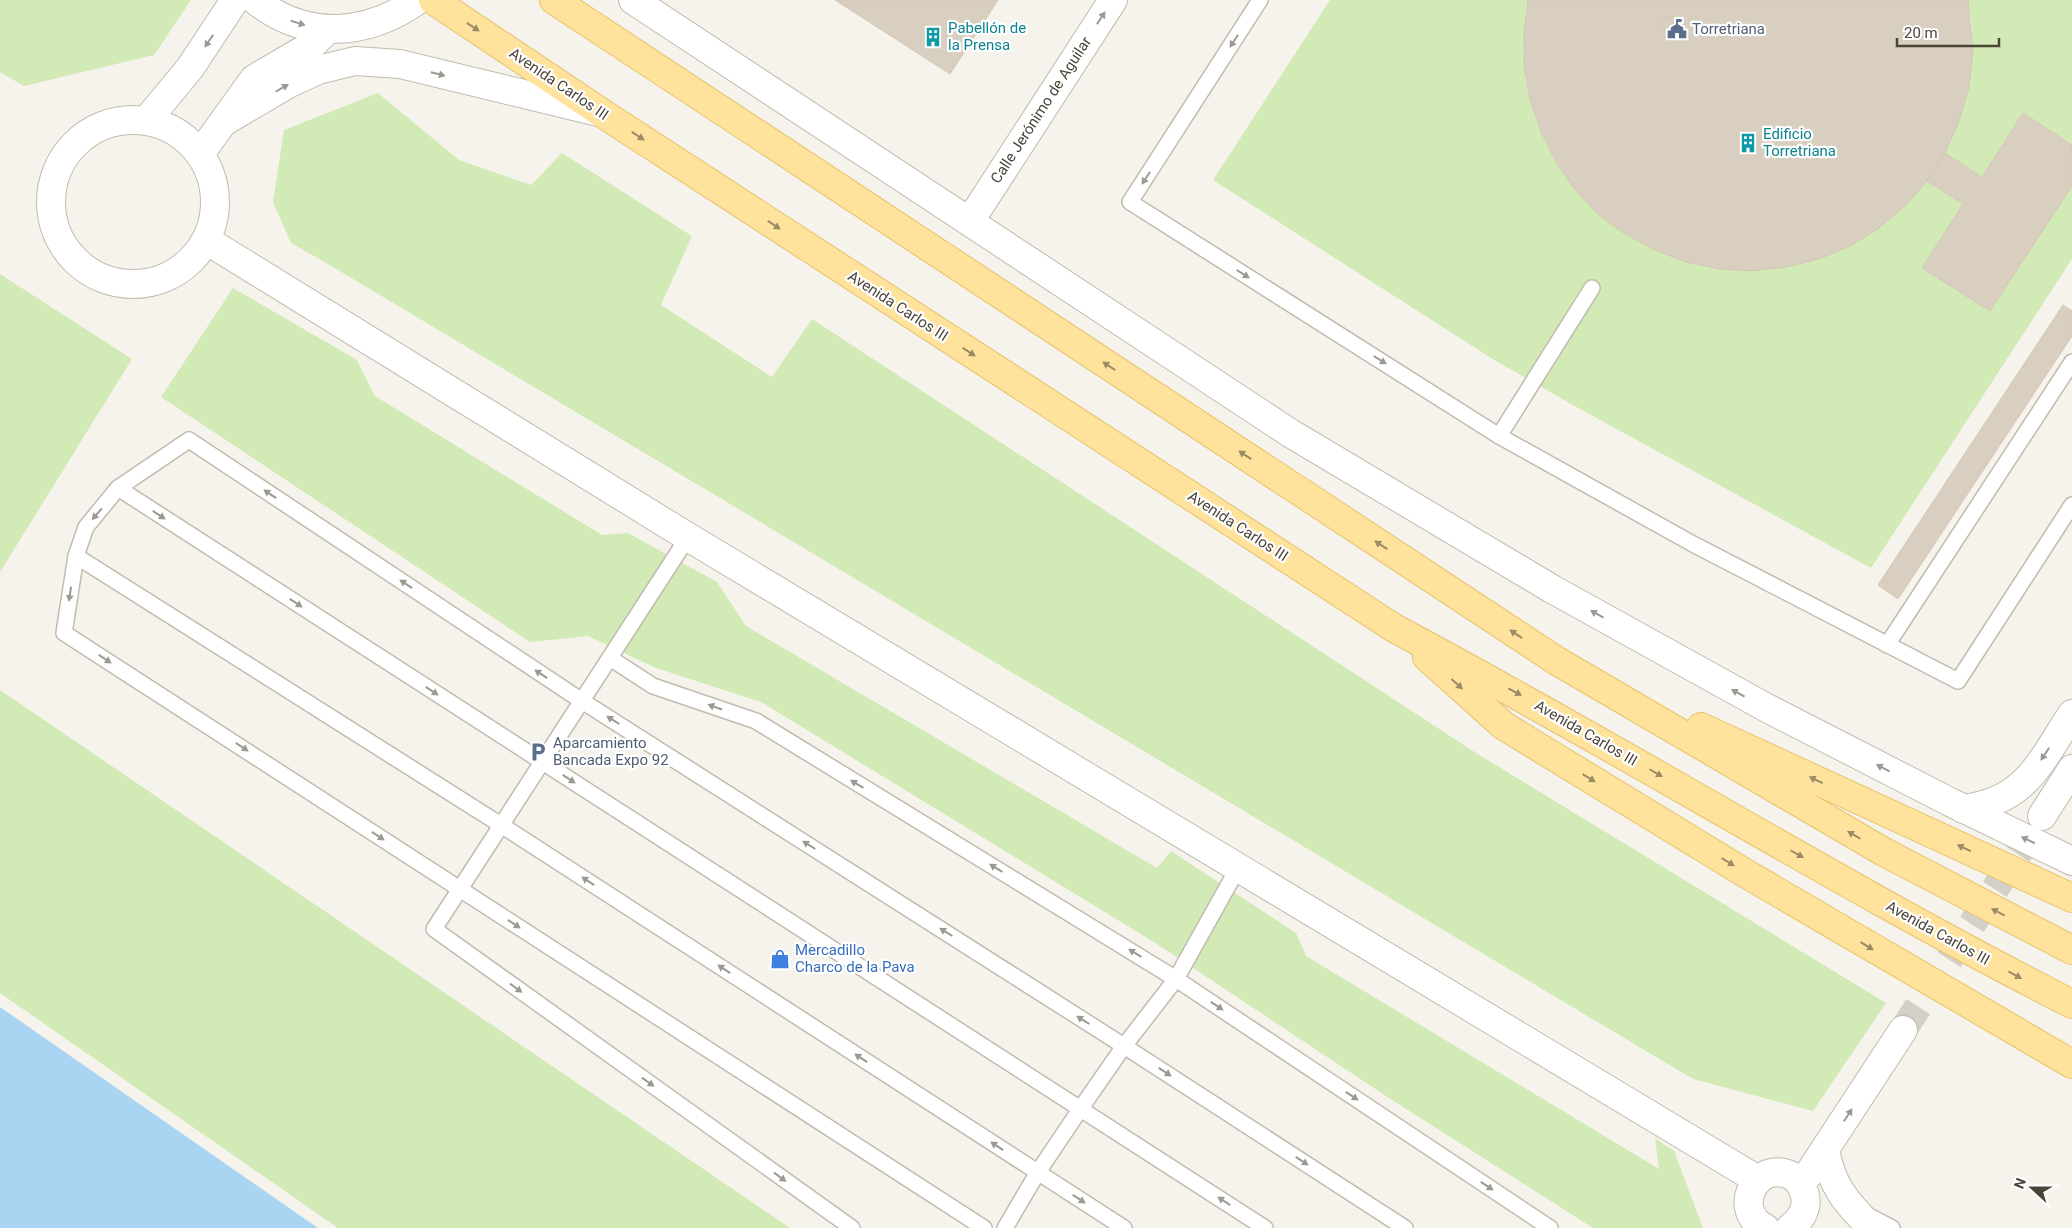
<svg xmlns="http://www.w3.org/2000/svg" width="2072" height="1228" font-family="Roboto,sans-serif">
  <rect width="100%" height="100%" fill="#f6f3ec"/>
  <g fill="#d2eab5">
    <polygon points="0,0 191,0 154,55 24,86 0,72"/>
    <path d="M 1330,0 L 1528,0 C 1523,34 1521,68 1530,101 C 1573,253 1748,320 1878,228 C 1897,215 1912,198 1927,181 L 1963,204 L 1990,311 L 2072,186 L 2072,259 L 1871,568 L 1571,404 L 1491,358 L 1213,180 Z"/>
    <path d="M 1968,0 L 2072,0 L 2072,145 L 2023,113 L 1982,177 L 1945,153 C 1967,104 1979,54 1968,0 Z"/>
    <polygon points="378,93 459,160 531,185 562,153 692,236 661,305 772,377 812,319 1476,753 1886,1003 1813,1111 1693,1079 328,264 291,243 273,202 284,130"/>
    <polygon points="0,274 132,359 0,572"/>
    <polygon points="233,288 357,360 375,396 602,535 628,533 717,582 746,626 1157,868 1171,851 1296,933 1306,956 1659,1169 1655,1138 1674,1151 1703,1228 1593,1228 1389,1098 1157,944 761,702 656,668 588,636 530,642 161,397"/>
    <polygon points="0,690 790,1228 338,1228 0,993"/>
  </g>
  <polygon fill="#a9d4f2" points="0,1007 318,1228 0,1228"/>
  <g fill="#d8cfc1" stroke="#d3c7b4">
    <polygon points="835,0 998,0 950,74"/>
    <polygon points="1528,0 1968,0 1973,51 1969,87 1959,121 1945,153 1927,181 1905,206 1879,228 1850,246 1819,259 1786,267 1753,271 1720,269 1686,262 1655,250 1625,234 1598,214 1575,190 1556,162 1541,132 1530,100 1524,67 1524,33"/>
    <circle cx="1671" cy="24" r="8"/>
    <polygon points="2023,113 2072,145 2072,186 1990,311 1922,268 1963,204 1927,181 1945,153 1982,177"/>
    <polygon points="2063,305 2072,311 2072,336 1898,599 1878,585"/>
  </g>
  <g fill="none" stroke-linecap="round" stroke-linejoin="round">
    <polyline stroke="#d4d0c8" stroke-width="28" stroke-dasharray="28 14" stroke-linecap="butt" points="1903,1030 2040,820"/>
    <defs>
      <g id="service">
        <polyline points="1260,0 1130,202 1499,436 1693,544 1958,681 2072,505"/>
        <polyline points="1499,436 1592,288"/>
        <polyline points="118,488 1265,1228"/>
        <polyline points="688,537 434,929 852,1228"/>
        <polyline points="76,556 501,825 1124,1228"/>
        <polyline points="1887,645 2072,362"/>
        <polyline points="610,658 653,686 756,721 1176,979 1550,1228"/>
        <polyline points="1867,1215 1892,1228"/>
        <polyline points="984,1228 64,633 76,556 86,527 118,488 189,440 582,701 1124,1046 1405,1228"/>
        <polyline points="1005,1228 1038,1172 1081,1108 1124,1046 1176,979 1238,868"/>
      </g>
      <g id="minor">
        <polyline points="633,0 1290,433 1552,589 1765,707 1950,802 2072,861"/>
        <polyline points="147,120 190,68 235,0"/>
        <circle cx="133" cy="202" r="82"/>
        <polyline points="225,121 288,84 318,70 355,61 400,64 598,112"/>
        <polyline points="200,154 254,79 312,45 327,30"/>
        <polyline points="970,221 1113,0"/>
        <polyline points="206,240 688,537 1758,1180"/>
        <path d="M 1963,809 C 2027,801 2040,762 2072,714"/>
        <polyline points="2042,816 2072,769"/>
        <path d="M 1825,1149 C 1831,1185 1846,1203 1872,1228"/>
        <polyline points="1800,1183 1808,1175 1903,1030"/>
        <path d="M 1765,1228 C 1731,1211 1755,1160 1790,1175 C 1798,1179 1803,1187 1805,1196 C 1808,1209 1800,1221 1790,1228"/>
      </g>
      <path id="tertiary" d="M 255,0 C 306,41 367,36 418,0"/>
      <g id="primary">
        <path d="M 433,0 L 602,113 L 1394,628 C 1622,749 1842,887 2072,1004"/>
        <polyline points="554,0 1557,661 1884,852 2072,950"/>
        <polyline points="1427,657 1504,726 1745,873 2072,1064"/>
        <polyline points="1701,727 2072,898"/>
      </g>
    </defs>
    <use href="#service" stroke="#c2bbae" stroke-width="18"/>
    <use href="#minor" stroke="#c2bbae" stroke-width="30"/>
    <use href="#tertiary" stroke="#c2bbae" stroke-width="30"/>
    <use href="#primary" stroke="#e6c16a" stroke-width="30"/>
    <use href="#service" stroke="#fff" stroke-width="15"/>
    <use href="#minor" stroke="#fff" stroke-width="28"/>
    <use href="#tertiary" stroke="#fff" stroke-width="28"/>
    <use href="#primary" stroke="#ffe39c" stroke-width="28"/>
  </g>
  <defs><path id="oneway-solid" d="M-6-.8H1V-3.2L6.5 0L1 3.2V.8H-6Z" transform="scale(1.25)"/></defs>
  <g fill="#9c9892">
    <use href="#oneway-solid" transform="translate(1101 18) rotate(-57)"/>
    <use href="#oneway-solid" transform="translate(298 23) rotate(17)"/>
    <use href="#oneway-solid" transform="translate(209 41) rotate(124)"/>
    <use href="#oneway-solid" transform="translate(1234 41) rotate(123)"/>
    <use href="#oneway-solid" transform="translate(438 74) rotate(14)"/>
    <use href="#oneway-solid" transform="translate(282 88) rotate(-30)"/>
    <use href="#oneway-solid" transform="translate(1146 178) rotate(123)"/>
    <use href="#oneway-solid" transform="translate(1243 274) rotate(32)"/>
    <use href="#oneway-solid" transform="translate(1380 360) rotate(32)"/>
    <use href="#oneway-solid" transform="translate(270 494) rotate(-146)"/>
    <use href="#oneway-solid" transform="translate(97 514) rotate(131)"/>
    <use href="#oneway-solid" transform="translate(159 515) rotate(33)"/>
    <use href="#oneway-solid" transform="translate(406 584) rotate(-146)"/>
    <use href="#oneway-solid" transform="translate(70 594) rotate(98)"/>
    <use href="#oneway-solid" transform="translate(296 603) rotate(33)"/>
    <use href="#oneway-solid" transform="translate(1597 614) rotate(-151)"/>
    <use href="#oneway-solid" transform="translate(105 659) rotate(33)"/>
    <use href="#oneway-solid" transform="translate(541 674) rotate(-147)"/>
    <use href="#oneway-solid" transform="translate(432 691) rotate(33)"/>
    <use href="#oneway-solid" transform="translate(1738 693) rotate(-151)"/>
    <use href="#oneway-solid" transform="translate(715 707) rotate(-161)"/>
    <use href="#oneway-solid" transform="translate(613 720) rotate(-148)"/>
    <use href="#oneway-solid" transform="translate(242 747) rotate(33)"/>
    <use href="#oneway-solid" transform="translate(2045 754) rotate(124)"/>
    <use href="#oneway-solid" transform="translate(1883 768) rotate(-153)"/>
    <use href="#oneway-solid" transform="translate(569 779) rotate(33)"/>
    <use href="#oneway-solid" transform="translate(857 784) rotate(-149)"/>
    <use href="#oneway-solid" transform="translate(378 836) rotate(33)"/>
    <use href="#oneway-solid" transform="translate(2028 840) rotate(-154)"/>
    <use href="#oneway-solid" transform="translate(809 845) rotate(-148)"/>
    <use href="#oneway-solid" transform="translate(996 868) rotate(-149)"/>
    <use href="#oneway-solid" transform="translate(588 881) rotate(-147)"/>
    <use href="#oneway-solid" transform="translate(514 924) rotate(33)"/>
    <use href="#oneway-solid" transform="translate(946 932) rotate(-148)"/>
    <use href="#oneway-solid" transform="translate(1135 953) rotate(-149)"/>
    <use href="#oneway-solid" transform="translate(724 969) rotate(-147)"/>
    <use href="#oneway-solid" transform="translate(516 988) rotate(36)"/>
    <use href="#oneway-solid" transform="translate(1217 1006) rotate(34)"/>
    <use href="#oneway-solid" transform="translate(1083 1020) rotate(-148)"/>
    <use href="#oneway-solid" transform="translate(861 1058) rotate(-147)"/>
    <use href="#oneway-solid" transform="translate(1165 1072) rotate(33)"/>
    <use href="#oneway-solid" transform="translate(648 1082) rotate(36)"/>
    <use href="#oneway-solid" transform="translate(1352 1096) rotate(34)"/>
    <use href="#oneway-solid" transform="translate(1848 1115) rotate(-57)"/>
    <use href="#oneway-solid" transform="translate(997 1146) rotate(-147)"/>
    <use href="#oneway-solid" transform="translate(1302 1161) rotate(33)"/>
    <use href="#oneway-solid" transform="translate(780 1177) rotate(36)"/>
    <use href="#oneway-solid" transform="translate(1487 1186) rotate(34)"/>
    <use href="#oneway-solid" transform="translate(1079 1199) rotate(33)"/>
    <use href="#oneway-solid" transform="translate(1224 1201) rotate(-147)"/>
  </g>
  <g fill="#9c8c66">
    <use href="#oneway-solid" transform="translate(473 27) rotate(33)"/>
    <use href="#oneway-solid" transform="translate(638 136) rotate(33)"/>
    <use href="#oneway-solid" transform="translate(774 225) rotate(33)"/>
    <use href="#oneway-solid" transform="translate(969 352) rotate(33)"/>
    <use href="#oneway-solid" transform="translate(1109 366) rotate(-147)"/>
    <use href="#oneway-solid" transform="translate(1245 455) rotate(-147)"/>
    <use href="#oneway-solid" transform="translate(1381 545) rotate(-147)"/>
    <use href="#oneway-solid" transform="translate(1516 634) rotate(-147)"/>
    <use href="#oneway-solid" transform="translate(1457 684) rotate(42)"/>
    <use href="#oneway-solid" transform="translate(1515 692) rotate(28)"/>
    <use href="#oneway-solid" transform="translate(1656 773) rotate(30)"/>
    <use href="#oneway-solid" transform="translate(1589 778) rotate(31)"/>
    <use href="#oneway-solid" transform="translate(1816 780) rotate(-155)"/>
    <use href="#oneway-solid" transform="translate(1854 835) rotate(-150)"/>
    <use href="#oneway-solid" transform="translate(1964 848) rotate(-155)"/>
    <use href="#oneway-solid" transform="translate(1797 854) rotate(30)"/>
    <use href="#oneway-solid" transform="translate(1728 862) rotate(31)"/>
    <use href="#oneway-solid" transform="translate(1998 912) rotate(-152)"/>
    <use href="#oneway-solid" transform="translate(1867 946) rotate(31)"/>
    <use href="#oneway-solid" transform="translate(2015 975) rotate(29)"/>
  </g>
  <defs>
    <symbol id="civic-bare" viewBox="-9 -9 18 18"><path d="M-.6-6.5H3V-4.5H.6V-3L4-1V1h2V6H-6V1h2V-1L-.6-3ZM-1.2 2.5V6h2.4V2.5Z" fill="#5c6f8a" stroke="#fff" stroke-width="2.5" paint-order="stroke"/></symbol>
    <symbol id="building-bare" viewBox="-9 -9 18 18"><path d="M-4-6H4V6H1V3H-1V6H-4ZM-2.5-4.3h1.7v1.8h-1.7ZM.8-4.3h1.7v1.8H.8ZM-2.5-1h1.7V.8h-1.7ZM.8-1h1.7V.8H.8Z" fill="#0f9aa8" stroke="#fff" stroke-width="2.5" paint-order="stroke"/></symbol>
    <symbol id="parking-bare" viewBox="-9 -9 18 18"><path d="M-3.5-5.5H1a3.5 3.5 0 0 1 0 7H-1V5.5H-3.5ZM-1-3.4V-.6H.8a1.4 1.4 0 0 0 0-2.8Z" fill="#5c6f8a" stroke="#fff" stroke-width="2.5" paint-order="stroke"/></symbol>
    <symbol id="shop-bare" viewBox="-9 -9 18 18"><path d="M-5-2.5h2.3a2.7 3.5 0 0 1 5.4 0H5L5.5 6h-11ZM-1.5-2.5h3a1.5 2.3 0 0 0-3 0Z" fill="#3f7fe0" stroke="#fff" stroke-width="2.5" paint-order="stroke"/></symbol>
  </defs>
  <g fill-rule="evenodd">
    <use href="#civic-bare" x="1663" y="15" width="28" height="28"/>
    <use href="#building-bare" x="919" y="23" width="28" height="28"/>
    <use href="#building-bare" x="1734" y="129" width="28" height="28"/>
    <use href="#parking-bare" x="524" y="738" width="28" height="28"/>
    <use href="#shop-bare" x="766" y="945" width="28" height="28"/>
  </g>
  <g text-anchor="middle" stroke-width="4.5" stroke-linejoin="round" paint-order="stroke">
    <g font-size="15" fill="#0d838f" stroke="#fff" text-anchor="start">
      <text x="948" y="33">Pabellón de<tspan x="948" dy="17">la Prensa</tspan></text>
      <text x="1763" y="139">Edificio<tspan x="1763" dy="17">Torretriana</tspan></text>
    </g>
    <g font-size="15" fill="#4e5e75" stroke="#fff" text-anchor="start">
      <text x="1692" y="34">Torretriana</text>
      <text x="553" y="748">Aparcamiento<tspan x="553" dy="17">Bancada Expo 92</tspan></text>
    </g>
    <g font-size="15" fill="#4b4439" stroke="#fff">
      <text transform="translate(559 84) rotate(34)" y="5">Avenida Carlos III</text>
      <text transform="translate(1041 110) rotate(-57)" y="5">Calle Jerónimo de Aguilar</text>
      <text transform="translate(898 306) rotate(33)" y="5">Avenida Carlos III</text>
      <text transform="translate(1238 526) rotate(33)" y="5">Avenida Carlos III</text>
      <text transform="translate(1586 733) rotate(30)" y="5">Avenida Carlos III</text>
      <text transform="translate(1938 933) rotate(29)" y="5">Avenida Carlos III</text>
    </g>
    <g font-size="15" fill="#366cbe" stroke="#fff" text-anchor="start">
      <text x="795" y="955">Mercadillo<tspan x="795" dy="17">Charco de la Pava</tspan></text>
    </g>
  </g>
  <g transform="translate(2032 1188) rotate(291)" stroke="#ffffff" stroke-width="4" paint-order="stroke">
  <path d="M0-4L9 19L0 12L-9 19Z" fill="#4b4439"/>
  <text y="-8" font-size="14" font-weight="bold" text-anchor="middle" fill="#4b4439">N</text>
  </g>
  <path d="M1897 38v8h102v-8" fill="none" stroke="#4b4439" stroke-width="2.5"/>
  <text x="1904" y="38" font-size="15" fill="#4b4439" stroke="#ffffff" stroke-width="4" paint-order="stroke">20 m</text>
</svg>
